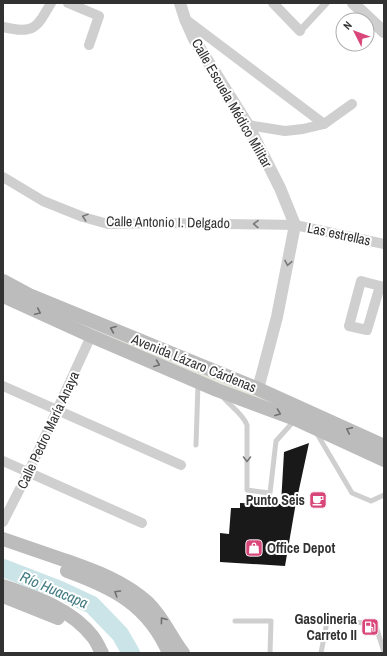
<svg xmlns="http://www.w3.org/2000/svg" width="387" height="656" font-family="'Archivo Narrow',sans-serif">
  <rect width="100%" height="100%" fill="#fff"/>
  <polygon fill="#e5e8dc" points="3,287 169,358 384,452 203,377 3,290"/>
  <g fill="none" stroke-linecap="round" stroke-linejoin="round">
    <polyline stroke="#cbe4e7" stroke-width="18" points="3,568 60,590 92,605 120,634 131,653"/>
  </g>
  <polygon fill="#191919" points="309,443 295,508 285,566 220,562 220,533 229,534 231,508 240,508 240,503 281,504 284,452"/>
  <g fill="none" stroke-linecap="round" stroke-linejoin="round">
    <g stroke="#cfcfcf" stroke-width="5">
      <path d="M 223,397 C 230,406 243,414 247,425 L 247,490 L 270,493 L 276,441 L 294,421"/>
      <polyline points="316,432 352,493 371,501 384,495"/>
      <polyline points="196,445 198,384"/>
      <polyline points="235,621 271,621 270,653"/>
      <polyline points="321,653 327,622 375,623 384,652"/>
    </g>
    <polyline stroke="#cfcfcf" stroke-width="7" points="300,31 326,3"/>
    <g stroke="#cfcfcf" stroke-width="10">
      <polyline points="68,3 99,16 89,45"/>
      <polyline points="273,3 300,31"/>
      <polyline points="185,19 324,124"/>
      <path d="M 3,27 C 34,34 36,29 51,3"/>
      <polyline points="248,125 285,131 303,129 324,124 352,104"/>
      <polyline points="3,177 43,201 83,217 108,224 167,223 295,225 384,244"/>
      <polyline points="380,286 367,330 349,326 361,281 384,287"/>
      <polyline points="3,386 181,465"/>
      <polyline points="3,461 142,523"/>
      <polyline points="3,522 29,471 91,336"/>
    </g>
    <g stroke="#cfcfcf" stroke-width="12">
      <polyline points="180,3 185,19 194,39 248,125 280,188 295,225 277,317 258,389"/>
      <polyline points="353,3 384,32"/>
    </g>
    <g stroke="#bcbcbc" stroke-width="14">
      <polyline points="3,281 29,295 258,389 384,446"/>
      <polyline points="3,296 91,336 217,390 295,419 384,460"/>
      <path d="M 3,539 C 23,546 44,553 64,560 C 95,571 124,581 148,603 C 164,619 170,636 183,653"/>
      <path d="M 67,571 C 114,588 148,605 169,653"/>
      <path d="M 3,586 C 35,597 72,609 93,637 C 97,642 99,648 102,653"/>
      <polyline points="3,596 58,618"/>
    </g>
  </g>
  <defs><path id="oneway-chevron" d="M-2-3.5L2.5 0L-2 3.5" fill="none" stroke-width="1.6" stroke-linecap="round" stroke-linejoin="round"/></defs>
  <g stroke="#797979">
    <use href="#oneway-chevron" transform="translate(85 217) rotate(-162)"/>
    <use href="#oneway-chevron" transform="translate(256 224) rotate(-179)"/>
    <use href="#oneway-chevron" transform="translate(288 263) rotate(101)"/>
    <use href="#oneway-chevron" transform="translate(247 459) rotate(90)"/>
  </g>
  <g stroke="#707070">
    <use href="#oneway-chevron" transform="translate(38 312) rotate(25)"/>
    <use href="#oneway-chevron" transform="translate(113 329) rotate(-158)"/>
    <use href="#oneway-chevron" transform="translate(157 364) rotate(22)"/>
    <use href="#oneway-chevron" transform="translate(278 413) rotate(21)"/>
    <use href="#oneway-chevron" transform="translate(349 430) rotate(-155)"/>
    <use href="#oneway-chevron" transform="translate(117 593) rotate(-149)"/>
    <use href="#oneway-chevron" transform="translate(163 620) rotate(-127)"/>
  </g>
  <defs>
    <symbol id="cafe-square" viewBox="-11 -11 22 22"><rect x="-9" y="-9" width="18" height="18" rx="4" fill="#d8467a" stroke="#fff"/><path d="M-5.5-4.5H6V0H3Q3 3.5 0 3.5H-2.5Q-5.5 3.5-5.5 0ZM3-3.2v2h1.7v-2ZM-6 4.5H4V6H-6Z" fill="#fff"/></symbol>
    <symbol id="shop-square" viewBox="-11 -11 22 22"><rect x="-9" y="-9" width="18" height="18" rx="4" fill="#d8467a" stroke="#fff"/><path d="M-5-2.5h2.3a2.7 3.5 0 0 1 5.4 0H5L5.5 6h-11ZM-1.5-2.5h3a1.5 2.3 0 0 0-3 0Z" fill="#fff"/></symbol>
    <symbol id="fuel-square" viewBox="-11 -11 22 22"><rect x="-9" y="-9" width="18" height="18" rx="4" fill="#d8467a" stroke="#fff"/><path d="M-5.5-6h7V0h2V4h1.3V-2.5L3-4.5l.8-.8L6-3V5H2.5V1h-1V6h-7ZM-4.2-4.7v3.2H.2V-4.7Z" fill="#fff"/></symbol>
  </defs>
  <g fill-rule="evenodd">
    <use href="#cafe-square" x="308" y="490" width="20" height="20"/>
    <use href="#shop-square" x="244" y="538" width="20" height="20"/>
    <use href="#fuel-square" x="360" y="617" width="20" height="20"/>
  </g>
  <g text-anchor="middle" stroke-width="4" stroke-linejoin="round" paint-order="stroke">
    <g font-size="14" fill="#323232" stroke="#fff">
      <text transform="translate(232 103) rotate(60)" y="5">Calle Escuela Médico Militar</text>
      <text transform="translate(168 222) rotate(1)" y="5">Calle Antonio I. Delgado</text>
      <text transform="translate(339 234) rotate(12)" y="5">Las estrellas</text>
      <text transform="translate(194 363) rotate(22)" y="5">Avenida Lázaro Cárdenas</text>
      <text transform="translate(48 430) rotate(-65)" y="5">Calle Pedro María Anaya</text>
    </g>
    <g font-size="14" font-weight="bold" fill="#323232" stroke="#fff" text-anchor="end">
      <text x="305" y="505">Punto Seis</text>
      <text x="267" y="553" text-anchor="start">Office Depot</text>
      <text x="357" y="624">Gasolineria<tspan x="357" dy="16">Carreto II</tspan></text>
    </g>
    <g font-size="15" font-style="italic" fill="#417b82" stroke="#fff">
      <text transform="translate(54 590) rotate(23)" y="5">Río Huacapa</text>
    </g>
  </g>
  <rect width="387" height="656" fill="none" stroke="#323232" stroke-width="8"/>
  <g transform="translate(355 32) rotate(312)"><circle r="19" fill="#ffffff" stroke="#adadad"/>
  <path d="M0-3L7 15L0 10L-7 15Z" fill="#d8467a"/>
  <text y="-6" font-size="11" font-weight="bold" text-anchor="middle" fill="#323232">N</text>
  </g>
</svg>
